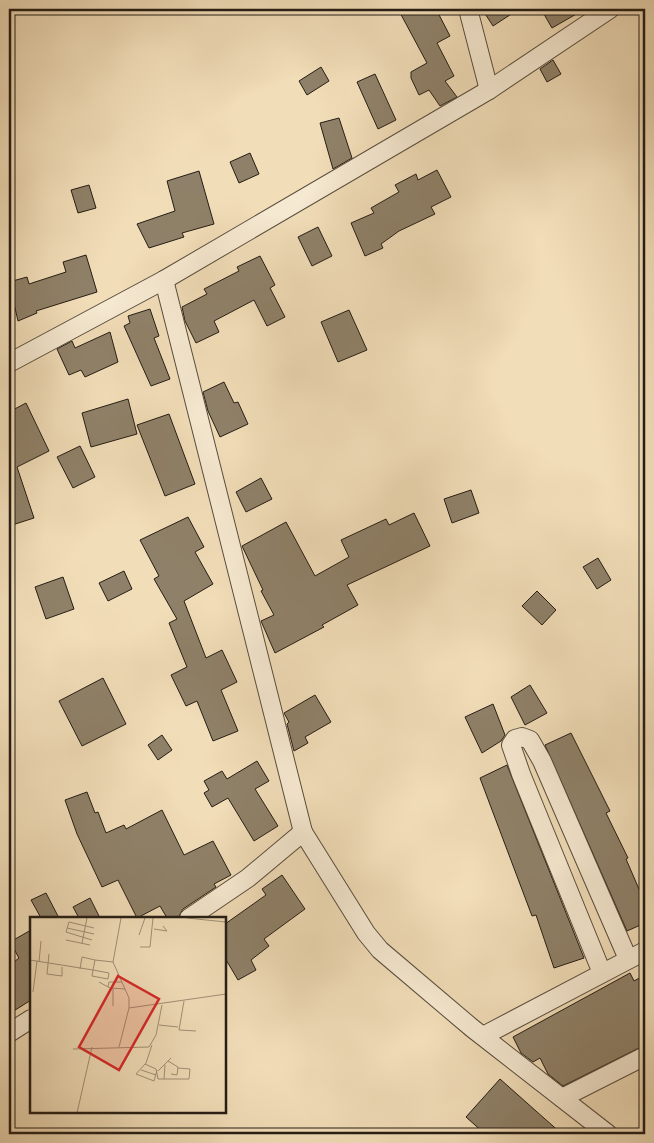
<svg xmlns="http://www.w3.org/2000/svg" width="654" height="1143" font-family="'Sorts Mill Goudy',serif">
  <rect width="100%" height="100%" fill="#f1ddb8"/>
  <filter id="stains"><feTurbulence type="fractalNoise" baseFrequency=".004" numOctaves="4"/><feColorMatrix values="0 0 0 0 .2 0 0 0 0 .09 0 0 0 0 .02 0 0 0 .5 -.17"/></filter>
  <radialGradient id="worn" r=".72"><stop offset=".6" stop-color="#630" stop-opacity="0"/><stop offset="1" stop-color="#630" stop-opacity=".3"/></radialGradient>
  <g fill="#8f8169" stroke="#251d14">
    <polygon points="398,9 436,9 450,36 437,43 454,76 445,81 457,97 440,106 429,90 419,95 411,78 411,72 427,63"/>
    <polygon points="482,9 519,9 493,26"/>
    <polygon points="541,9 585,9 552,28"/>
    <polygon points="553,60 561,74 547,82 540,69"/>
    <polygon points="321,67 329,81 307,95 299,81"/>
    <polygon points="375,74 396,120 378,129 357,82"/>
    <polygon points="339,118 352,158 333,169 320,123"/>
    <polygon points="250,153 259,174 239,183 230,162"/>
    <polygon points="437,170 451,197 431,207 435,214 399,231 381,244 383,248 365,256 351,223 374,213 371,208 399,192 395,185 416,174 418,180"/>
    <polygon points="199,171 214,224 182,233 184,237 149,248 137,224 175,211 167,181"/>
    <polygon points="89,185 96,208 78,213 71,190"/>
    <polygon points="318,227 332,256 312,266 298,237"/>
    <polygon points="86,255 97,292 36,311 37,313 18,321 9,282 27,277 29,284 66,272 63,262"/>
    <polygon points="260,256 275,285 270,288 285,317 267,326 254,300 214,321 219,332 196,343 185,321 182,307 207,294 204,289 239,271 237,267"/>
    <polygon points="150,309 159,336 154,338 170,379 151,386 124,326 130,323 128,316"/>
    <polygon points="349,310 367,350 338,362 321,322"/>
    <polygon points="110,332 118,362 85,377 81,370 69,375 57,349 72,341 75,348"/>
    <polygon points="224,382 234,403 238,402 248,424 220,437 208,411 203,392"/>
    <polygon points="128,399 137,434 91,447 82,413"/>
    <polygon points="26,403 49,451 17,467 34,518 9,526 9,412"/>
    <polygon points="169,414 195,484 165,496 137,425"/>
    <polygon points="80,446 95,477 73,488 57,457"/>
    <polygon points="261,478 272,499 246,512 236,492"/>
    <polygon points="471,490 479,513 452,523 444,499"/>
    <polygon points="414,513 430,546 347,585 358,605 322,625 324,627 275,653 261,621 274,615 261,591 263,590 242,546 286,522 315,576 349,557 341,540 386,519 389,525"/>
    <polygon points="188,517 204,547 195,552 213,584 184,601 206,658 222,650 237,682 221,690 238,731 213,741 197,701 186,706 171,675 187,667 169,623 177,619 154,579 159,576 140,540"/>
    <polygon points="598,558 611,580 597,589 583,567"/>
    <polygon points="124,571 132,589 108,601 99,583"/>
    <polygon points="63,577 74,609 46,619 35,587"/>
    <polygon points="537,591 556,610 542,625 522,606"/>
    <polygon points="103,678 126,724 82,746 59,701"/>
    <polygon points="530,685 547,713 525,725 511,697"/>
    <polygon points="315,695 331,722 305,737 308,743 294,751 287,724 289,722 284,713"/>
    <polygon points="493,704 505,735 501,741 482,753 465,717"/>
    <polygon points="571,733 610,811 606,813 628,858 626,859 645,903 645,923 627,931 545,745"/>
    <polygon points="162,735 172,750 158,760 148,745"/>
    <polygon points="257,761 269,781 255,789 278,826 254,841 228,798 212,807 204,793 209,790 204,781 222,771 227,779"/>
    <polygon points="507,765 584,958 554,968 536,915 532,916 480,778"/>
    <polygon points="87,792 95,813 98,812 106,833 124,825 126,829 162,810 184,855 213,841 231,875 214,884 216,887 183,909 178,918 167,918 160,906 137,918 118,880 102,887 77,834 65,800"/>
    <polygon points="282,875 305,909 264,939 269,946 251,960 256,970 238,980 225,958 225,924 266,895 262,889"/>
    <polygon points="46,893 59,918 41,918 31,900"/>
    <polygon points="90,898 100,918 79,918 73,907"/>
    <polygon points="31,930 31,1000 9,1014 9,966 19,958 10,942"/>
    <polygon points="630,973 634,981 645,975 645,1045 563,1086 548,1074 540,1058 533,1062 521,1053 513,1037"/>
    <polygon points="500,1079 536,1111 562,1134 485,1134 466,1117"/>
  </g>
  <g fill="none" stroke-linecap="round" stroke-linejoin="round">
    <defs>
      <g id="minor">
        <polyline points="468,9 489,90"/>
        <polyline points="164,280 303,832"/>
        <polyline points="9,363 164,280 489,90 610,9"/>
        <polyline points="189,918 248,878 303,832 366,933 380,950 472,1028 608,1134"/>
        <polyline points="602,973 521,774 511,745 515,739 522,737 530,740 542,761 628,959"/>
        <polyline points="9,1033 31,1019"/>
        <polyline points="483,1036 645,951"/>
        <polyline points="562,1098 645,1056"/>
      </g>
    </defs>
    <use href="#minor" stroke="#584d3d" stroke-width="20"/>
    <use href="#minor" stroke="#f6e9d1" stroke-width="18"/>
  </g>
  <g transform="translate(30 917)">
    <rect width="196" height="196" fill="#f1ddb8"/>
    <path fill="none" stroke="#9f9076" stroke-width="1" d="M 91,1 L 83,45 L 99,81 L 99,91 L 196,77M 157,1 L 196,5M 37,11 L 64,17M 124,12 L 137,14 L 133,9M 109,18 L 115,1M 36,23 L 60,28M 62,23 L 36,15 L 39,5 L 64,11M 52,26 L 57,1M 110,30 L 120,30 L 123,1M 19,37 L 17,57 L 32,59 L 32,50M 0,43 L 63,53 L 65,43 L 83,45M 9,45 L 11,24M 50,52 L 52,40 L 65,43M 63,53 L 79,56 L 78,62 L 62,59 ZM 69,65 L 80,71 L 95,72M 78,70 L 79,65 L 92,65M 3,75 L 7,44M 154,84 L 149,113 L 166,114M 83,89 L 83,72M 129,108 L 148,110M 122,128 L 116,146 L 106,157 L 124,164 L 127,153M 89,130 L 99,91M 43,132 L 119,130 L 126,118 L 132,88M 138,144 L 148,150 L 147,158 L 141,157M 115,147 L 126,152 L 128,162 L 134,162 L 135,148M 111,153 L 126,158M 128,154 L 141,141M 134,162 L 159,162 L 160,152 L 148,151M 47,196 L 62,130"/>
    <path fill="#d62828" fill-opacity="0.15" stroke="#d62828" stroke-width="2.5" d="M 88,59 L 129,82 L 89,153 L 49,130 Z"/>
    <rect width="196" height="196" fill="none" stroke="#251d14" stroke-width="2.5"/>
  </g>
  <rect width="654" height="1143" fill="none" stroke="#f1ddb8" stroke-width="30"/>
  <rect x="10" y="10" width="634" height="1123" fill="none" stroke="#251d14" stroke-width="2.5"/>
  <rect x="15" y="15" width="624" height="1113" fill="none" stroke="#251d14"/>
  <rect width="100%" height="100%" filter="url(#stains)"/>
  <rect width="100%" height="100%" fill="url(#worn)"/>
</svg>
